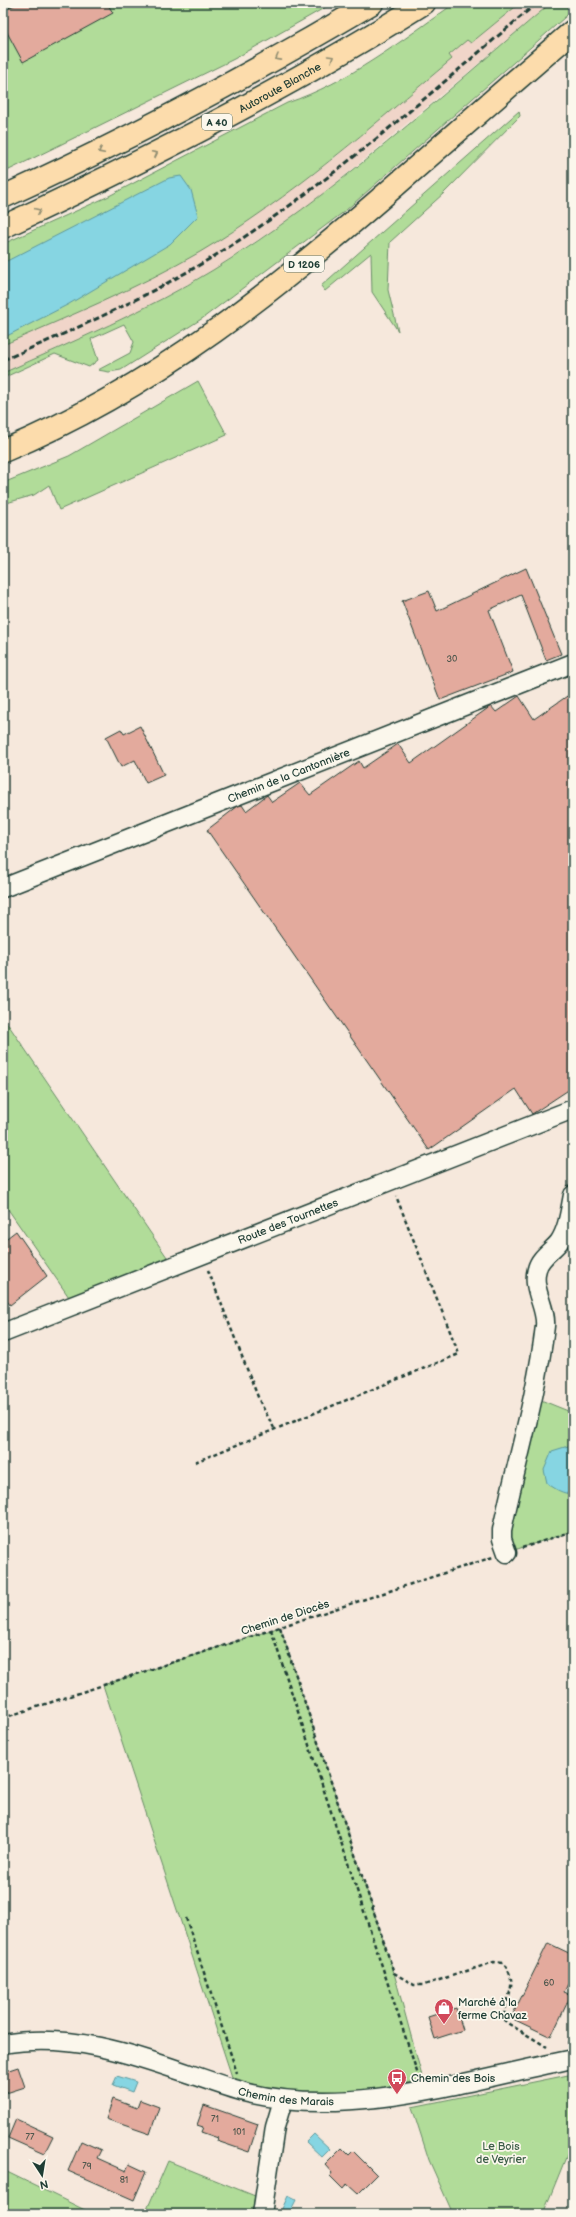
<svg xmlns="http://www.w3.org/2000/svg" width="576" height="2217" font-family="'Balsamiq Sans',sans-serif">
  <rect width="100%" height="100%" fill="#f6e8dc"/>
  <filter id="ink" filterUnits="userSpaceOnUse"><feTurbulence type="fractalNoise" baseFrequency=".025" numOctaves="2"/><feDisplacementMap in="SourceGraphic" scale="8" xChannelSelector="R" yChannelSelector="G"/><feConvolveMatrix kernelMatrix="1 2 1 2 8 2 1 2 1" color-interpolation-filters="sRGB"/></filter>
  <g filter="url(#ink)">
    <polygon fill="#f0d5c9" points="520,3 551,3 306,208 213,270 143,310 3,373 3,345 152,277 231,233 332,160 452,59 449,55 467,40 471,43"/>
    <g fill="#b1dc99" stroke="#688c66">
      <polygon points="3,3 333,3 234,59 3,173"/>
      <path d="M 455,3 L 520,3 L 471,43 L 467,40 L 449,55 L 452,59 C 371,127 291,198 200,252 C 138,288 69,316 3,345 L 3,244 L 107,197 L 287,103 C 349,82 401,41 455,3 Z"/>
      <path d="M 551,3 L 573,3 L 573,10 L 345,211 L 203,318 L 121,370 L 109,372 L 98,370 L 130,353 L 134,342 L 124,324 L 91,339 L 98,360 L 89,367 L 55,354 L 3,378 L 3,373 C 74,341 146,311 213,270 C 335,195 441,95 551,3 Z"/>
      <polygon points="519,111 520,116 444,193 390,242 388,290 398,331 372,292 371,253 325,291 321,286"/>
      <polygon points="198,381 227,435 59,510 49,485 34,495 3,504 3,483 69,456"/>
      <polygon points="3,1017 169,1260 71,1300 3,1202"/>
      <polygon points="526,1394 573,1413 573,1448 568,1446 570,1494 573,1494 573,1531 499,1555"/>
      <path d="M 280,1627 L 394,1973 L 423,2080 C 358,2092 296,2102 232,2077 L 103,1685 Z"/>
      <polygon points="573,2074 573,2140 543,2214 453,2214 429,2160 412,2107"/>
      <polygon points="168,2161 255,2196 252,2214 145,2214"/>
      <polygon points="3,2170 93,2214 3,2214"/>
    </g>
    <g fill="#86d5e2" stroke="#5d989c">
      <polygon points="181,176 191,190 198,216 170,244 69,304 3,338 3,263 169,178"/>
      <path d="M 568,1446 L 573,1448 L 573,1494 C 563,1494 555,1489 547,1483 L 544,1470 L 552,1451 Z"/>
      <polygon points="117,2076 136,2082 132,2092 113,2085"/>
      <polygon points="314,2134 330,2149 322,2157 306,2142"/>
      <polygon points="288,2196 296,2200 289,2214 281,2211"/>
    </g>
    <g fill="#e3aa9d" stroke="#1f3d34">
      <polygon points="18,3 107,3 113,13 23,62 3,25 3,11"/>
      <polygon points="526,568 561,654 546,660 521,595 489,610 513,672 440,700 402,601 429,591 437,611"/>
      <polygon points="573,692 573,1087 532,1114 516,1089 429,1150 207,830 238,806 242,805 246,811 267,795 272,802 300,783 310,795 359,761 363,768 398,744 411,763 491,706 496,712 519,696 534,719"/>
      <polygon points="140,726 164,775 146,783 135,760 121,767 106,737 121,729 124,734"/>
      <polygon points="16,1231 47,1276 10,1305 3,1295 3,1241"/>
      <polygon points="548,1943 573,1955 573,1974 564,1992 571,1995 551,2037 511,2018"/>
      <polygon points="456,2008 463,2030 435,2039 428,2017"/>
      <polygon points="18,2067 25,2087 3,2094 3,2072"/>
      <polygon points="113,2099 137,2108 140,2100 159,2107 150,2134 106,2119"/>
      <polygon points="204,2105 258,2124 249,2152 217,2141 218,2138 201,2132 203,2127 197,2125"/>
      <polygon points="16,2119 53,2136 44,2154 8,2138"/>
      <polygon points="81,2141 101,2150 97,2158 126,2171 129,2164 146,2172 134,2200 68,2171"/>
      <polygon points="342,2148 349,2155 353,2151 377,2175 358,2194 347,2184 343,2189 330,2176 332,2173 325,2165"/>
    </g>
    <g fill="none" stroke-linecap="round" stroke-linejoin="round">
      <defs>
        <g id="minor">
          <path id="s1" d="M 3,888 L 573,663"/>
          <path id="s2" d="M 3,1333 L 573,1109"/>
          <path d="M 507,1553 L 502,1539 L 502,1530 C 516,1463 537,1395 545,1326 C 547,1307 531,1289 537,1269 C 540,1257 552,1251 559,1242 C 568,1229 570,1210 573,1195"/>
          <path id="s3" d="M 3,2044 C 89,2029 164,2068 244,2092 C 352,2119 467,2080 573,2059"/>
          <polyline points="262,2214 275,2127 283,2100"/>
        </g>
        <path id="major" d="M 3,451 C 155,388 281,286 403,179 C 460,129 516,80 573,31"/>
        <g id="highway">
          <path d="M 3,197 C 130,139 252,74 372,3"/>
          <path id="s4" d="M 3,227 C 147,160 289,88 424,3"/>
        </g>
      </defs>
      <use href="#minor" stroke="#1f3d34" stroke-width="21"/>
      <use href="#major" stroke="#1f3d34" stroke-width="25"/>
      <use href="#highway" stroke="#1f3d34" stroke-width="25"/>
      <g stroke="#1f3d34" stroke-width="2.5" stroke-dasharray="4 3" stroke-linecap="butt">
        <polyline points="208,1270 260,1402 274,1428"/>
        <polyline points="195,1462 459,1354 396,1196"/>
        <polyline points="522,1548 573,1531"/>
        <path d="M 280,1627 L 394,1973 L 414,1985 L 424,1985 L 494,1962 L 503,1963 C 521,1985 504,1996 504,2020 L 509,2024 L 547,2047"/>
        <polyline points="271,1630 418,2075"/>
        <polyline points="3,1718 493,1557"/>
        <polyline points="186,1918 237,2073"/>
        <polyline points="568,2044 573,2036"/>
      </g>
      <use href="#minor" stroke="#fbf7ec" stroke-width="18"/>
      <use href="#major" stroke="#fcdcac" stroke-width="22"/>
      <use href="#highway" stroke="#fcdcac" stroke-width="22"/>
      <path stroke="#1f3d34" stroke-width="3" stroke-dasharray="6 3" stroke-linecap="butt" d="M 3,360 C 82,327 160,291 232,245 C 341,175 438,86 537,3"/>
    </g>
    <defs><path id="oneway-chevron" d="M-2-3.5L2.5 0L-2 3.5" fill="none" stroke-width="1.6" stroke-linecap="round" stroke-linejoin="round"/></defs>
    <g stroke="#8e8c70">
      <use href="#oneway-chevron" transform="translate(278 58) rotate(151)"/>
      <use href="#oneway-chevron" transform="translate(331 58) rotate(-30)"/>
      <use href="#oneway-chevron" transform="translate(101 151) rotate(154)"/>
      <use href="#oneway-chevron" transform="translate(155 154) rotate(-27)"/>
      <use href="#oneway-chevron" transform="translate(38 211) rotate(-25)"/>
    </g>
  </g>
  <defs>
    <symbol id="shop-pin" viewBox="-11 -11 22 30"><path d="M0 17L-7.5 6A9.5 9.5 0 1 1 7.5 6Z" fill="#d1495b" stroke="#fbf7ec"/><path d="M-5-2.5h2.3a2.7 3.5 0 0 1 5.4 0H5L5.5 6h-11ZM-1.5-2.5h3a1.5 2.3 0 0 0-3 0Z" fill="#fff"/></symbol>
    <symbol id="bus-pin" viewBox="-11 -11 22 30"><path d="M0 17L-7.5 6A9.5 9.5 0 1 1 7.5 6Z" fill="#d1495b" stroke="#fbf7ec"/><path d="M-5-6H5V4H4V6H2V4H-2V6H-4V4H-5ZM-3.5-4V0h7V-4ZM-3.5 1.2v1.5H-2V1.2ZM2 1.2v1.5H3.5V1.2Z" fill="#fff"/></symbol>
  </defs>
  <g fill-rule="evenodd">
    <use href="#shop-pin" x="433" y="1997" width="22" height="30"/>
    <use href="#bus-pin" x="386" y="2067" width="22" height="30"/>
  </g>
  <g text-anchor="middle" stroke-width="3.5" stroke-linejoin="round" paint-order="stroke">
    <g font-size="9" fill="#50584e">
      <text x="452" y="662">30</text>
      <text x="549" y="1986">60</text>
      <text x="215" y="2122">71</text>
      <text x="239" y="2135">101</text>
      <text x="30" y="2140">77</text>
      <text x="87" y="2169">79</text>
      <text x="124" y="2183">81</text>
    </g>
    <g fill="#fbf7ec" stroke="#61756b" stroke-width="1">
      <rect x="202" y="114" width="30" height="16" rx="3"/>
      <rect x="284" y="256" width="40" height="16" rx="3"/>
    </g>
    <g font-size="10" font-weight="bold" fill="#1f3d34">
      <text x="217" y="126">A 40</text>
      <text x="304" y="268">D 1206</text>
    </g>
    <g font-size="11" fill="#1f3d34" stroke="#fbf7ec">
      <text dy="4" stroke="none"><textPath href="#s4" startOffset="310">Autoroute Blanche</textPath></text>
      <text dy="4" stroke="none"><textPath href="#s1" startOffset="307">Chemin de la Cantonnière</textPath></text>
      <text dy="4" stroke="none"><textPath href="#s2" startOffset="306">Route des Tournettes</textPath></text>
      <text transform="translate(285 1617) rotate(-18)" y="4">Chemin de Diocès</text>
      <text dy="4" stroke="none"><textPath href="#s3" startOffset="291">Chemin des Marais</textPath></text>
    </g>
    <g font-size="11" fill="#1f3d34" stroke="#fbf7ec" text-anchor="start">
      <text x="458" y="2006">Marché à la<tspan x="458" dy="13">ferme Chavaz</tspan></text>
      <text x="411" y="2082">Chemin des Bois</text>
    </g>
    <g font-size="11" fill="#3c5d48" stroke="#fbf7ec">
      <text x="501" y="2150">Le Bois<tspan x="501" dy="13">de Veyrier</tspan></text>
    </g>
  </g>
  <rect width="576" height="2217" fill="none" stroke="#fbf7ec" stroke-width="16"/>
  <rect x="8" y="8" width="560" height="2201" fill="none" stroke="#1f3d34" stroke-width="1.5" filter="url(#ink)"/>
  <g transform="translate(42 2175) rotate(168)" stroke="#fbf7ec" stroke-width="3" paint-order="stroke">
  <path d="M0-3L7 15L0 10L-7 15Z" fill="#1f3d34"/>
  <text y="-6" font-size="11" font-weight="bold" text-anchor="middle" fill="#1f3d34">N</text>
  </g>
</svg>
